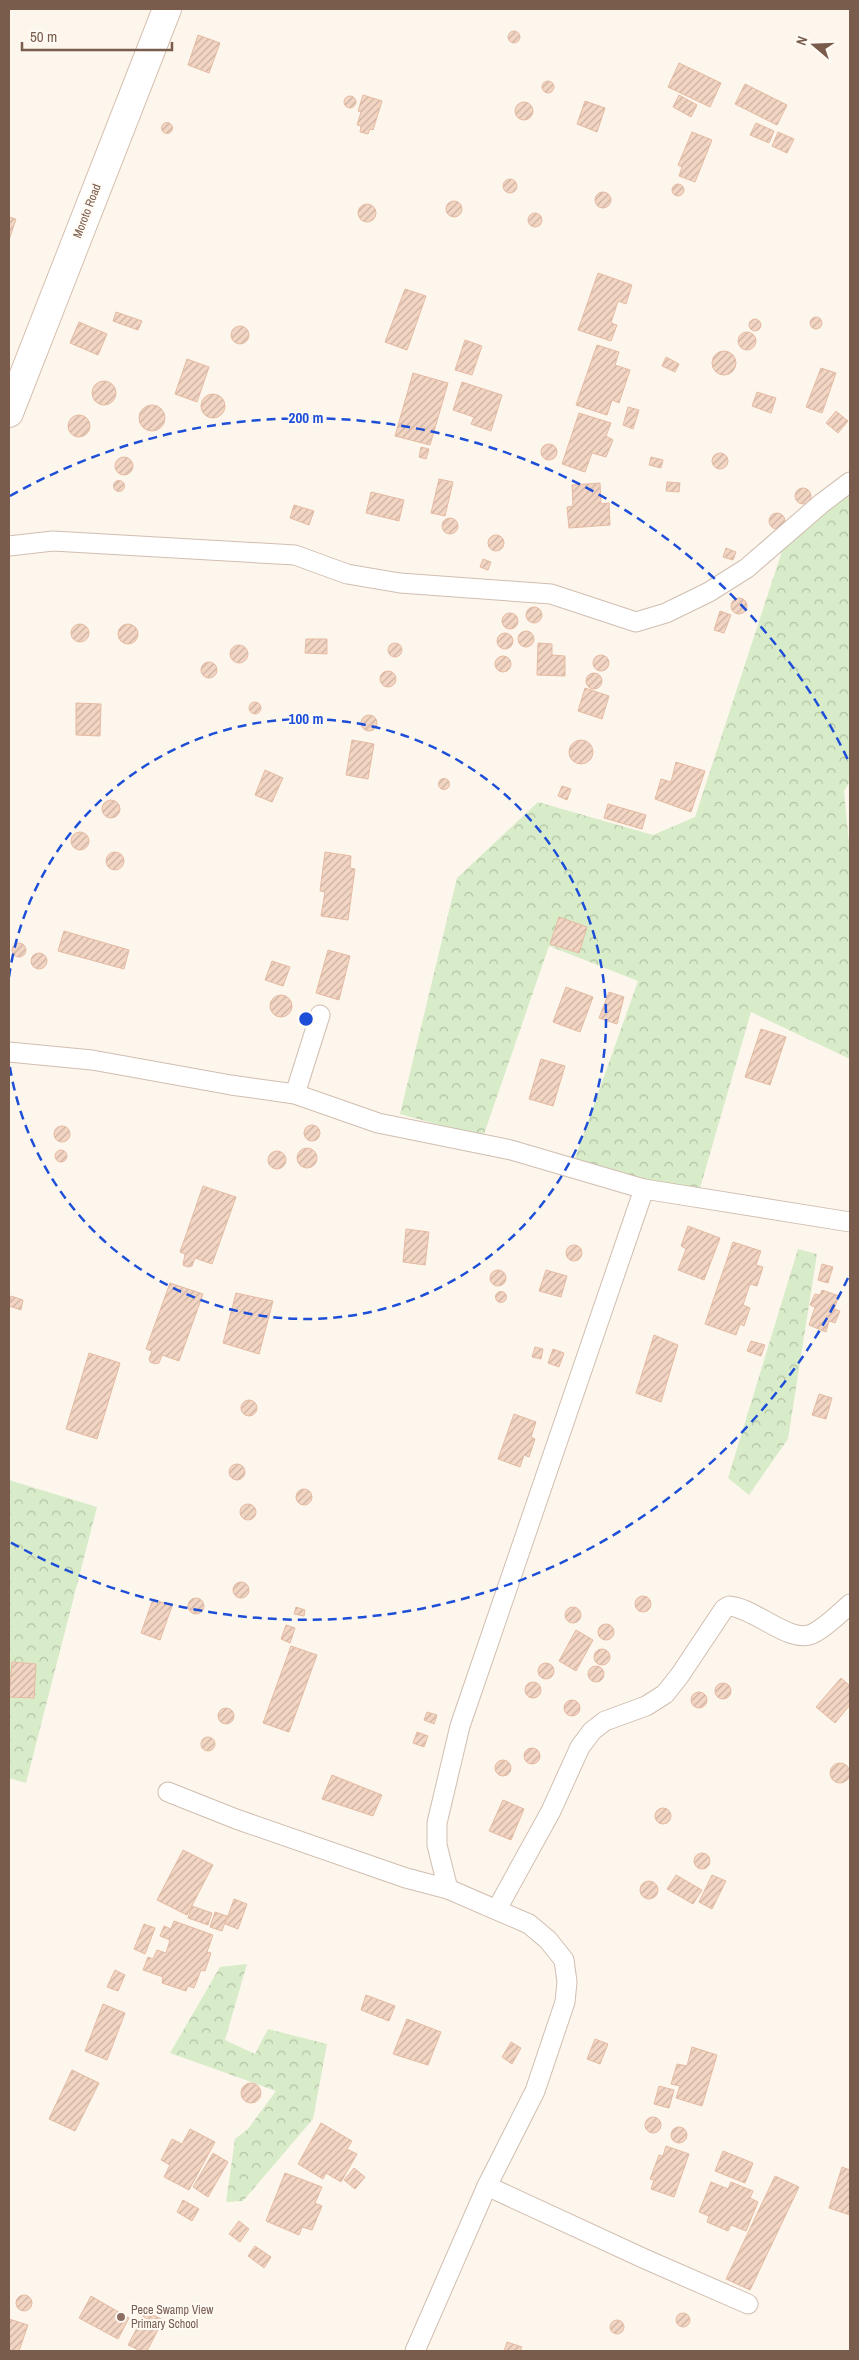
<svg xmlns="http://www.w3.org/2000/svg" width="859" height="2360" font-family="'Archivo Narrow',sans-serif">
  <defs>
    <pattern id="forest-crowns" width="20" height="18" patternUnits="userSpaceOnUse" patternTransform="scale(1.25)"><rect width="20" height="18" fill="#d8ecc9"/><path d="M2 6a3 3 0 1 1 6 0M12 15a3 3 0 1 1 6 0" fill="none" stroke="#b4c2a5"/></pattern>
    <pattern id="building-hatch" width="6" height="6" patternUnits="userSpaceOnUse" patternTransform="scale(1.25)"><rect width="6" height="6" fill="#f3d5c3"/><path d="M-1 1l2-2M0 6l6-6M5 7l2-2" fill="none" stroke="#cab0a1"/></pattern>
  </defs>
  <rect width="100%" height="100%" fill="#fdf6ec"/>
  <g fill="url(#forest-crowns)">
    <polygon points="850,486 850,781 844,791 850,854 850,1059 751,1012 698,1195 573,1164 638,981 549,946 483,1137 400,1114 457,878 538,802 653,835 695,817 785,542"/>
    <polygon points="798,1249 817,1254 788,1439 749,1495 728,1478"/>
    <polygon points="9,1480 97,1507 26,1783 9,1778"/>
    <polygon points="247,1964 225,2040 255,2054 268,2029 327,2044 313,2119 243,2201 226,2202 235,2139 248,2129 276,2091 170,2053 220,1967"/>
  </g>
  <g fill="url(#building-hatch)" stroke="#e6bba3">
    <circle cx="514" cy="37" r="6"/>
    <polygon points="198,35 220,43 209,73 188,65"/>
    <polygon points="679,63 721,83 710,107 668,87"/>
    <circle cx="548" cy="87" r="6"/>
    <polygon points="745,84 787,105 777,125 735,104"/>
    <polygon points="363,95 382,101 373,130 370,129 368,134 360,132 361,126 357,125 361,112 358,111"/>
    <polygon points="679,95 697,105 691,117 673,107"/>
    <circle cx="350" cy="102" r="6"/>
    <polygon points="585,101 605,108 597,132 577,124"/>
    <circle cx="524" cy="111" r="9"/>
    <circle cx="167" cy="128" r="5.5"/>
    <polygon points="756,123 774,131 769,143 750,135"/>
    <polygon points="692,132 712,140 695,182 679,176 682,167 678,165"/>
    <polygon points="778,132 794,139 787,153 772,146"/>
    <circle cx="510" cy="186" r="7"/>
    <circle cx="678" cy="190" r="6"/>
    <circle cx="603" cy="200" r="8"/>
    <circle cx="454" cy="209" r="8"/>
    <circle cx="367" cy="213" r="9"/>
    <circle cx="535" cy="220" r="7"/>
    <polygon points="9,217 16,219 9,240"/>
    <polygon points="598,273 632,285 626,304 618,301 611,323 617,325 611,341 578,330"/>
    <polygon points="405,289 426,296 407,350 385,342"/>
    <polygon points="116,312 142,321 138,330 113,321"/>
    <circle cx="816" cy="323" r="6"/>
    <circle cx="755" cy="325" r="6"/>
    <polygon points="79,322 107,334 98,355 70,343"/>
    <circle cx="240" cy="335" r="9"/>
    <circle cx="747" cy="341" r="9"/>
    <polygon points="465,340 482,346 472,375 455,370"/>
    <polygon points="597,345 619,352 615,365 630,370 619,403 612,400 607,415 576,405"/>
    <circle cx="724" cy="363" r="12"/>
    <polygon points="666,357 679,364 675,372 662,366"/>
    <polygon points="187,359 209,367 197,402 175,394"/>
    <polygon points="821,368 836,373 822,413 806,407"/>
    <polygon points="413,373 448,383 430,445 395,436"/>
    <circle cx="104" cy="393" r="12"/>
    <polygon points="462,382 502,395 491,431 471,424 474,417 453,410"/>
    <polygon points="757,392 776,398 771,413 752,406"/>
    <circle cx="213" cy="406" r="12"/>
    <circle cx="152" cy="418" r="13"/>
    <polygon points="628,407 639,410 633,429 623,425"/>
    <polygon points="836,411 848,421 838,433 826,423"/>
    <polygon points="579,413 611,423 606,436 613,440 606,457 592,453 585,472 562,464"/>
    <circle cx="79" cy="426" r="11"/>
    <circle cx="549" cy="452" r="8"/>
    <polygon points="421,447 429,449 426,459 419,457"/>
    <circle cx="720" cy="461" r="8"/>
    <circle cx="124" cy="466" r="9"/>
    <polygon points="651,457 663,460 661,468 649,465"/>
    <polygon points="439,479 453,482 445,516 431,513"/>
    <circle cx="119" cy="486" r="5.5"/>
    <polygon points="667,482 680,483 679,492 666,491"/>
    <polygon points="600,483 601,504 609,503 610,525 569,528 567,507 573,506 572,485"/>
    <circle cx="803" cy="496" r="8"/>
    <polygon points="371,492 404,500 399,521 366,513"/>
    <polygon points="294,505 314,511 309,525 290,518"/>
    <circle cx="777" cy="521" r="8"/>
    <circle cx="450" cy="526" r="8"/>
    <circle cx="496" cy="543" r="8"/>
    <polygon points="726,548 736,552 733,560 723,557"/>
    <polygon points="483,559 491,562 488,570 480,567"/>
    <circle cx="739" cy="606" r="8"/>
    <circle cx="534" cy="615" r="8"/>
    <polygon points="720,611 731,615 724,633 714,630"/>
    <circle cx="510" cy="621" r="8"/>
    <circle cx="128" cy="634" r="10"/>
    <circle cx="80" cy="633" r="9"/>
    <circle cx="526" cy="639" r="8"/>
    <circle cx="505" cy="641" r="8"/>
    <polygon points="306,639 327,639 327,654 305,653"/>
    <polygon points="538,643 552,644 552,655 565,656 565,676 537,675"/>
    <circle cx="395" cy="650" r="7"/>
    <circle cx="239" cy="654" r="9"/>
    <circle cx="601" cy="663" r="8"/>
    <circle cx="503" cy="664" r="8"/>
    <circle cx="209" cy="670" r="8"/>
    <circle cx="388" cy="679" r="8"/>
    <circle cx="594" cy="681" r="8"/>
    <polygon points="585,688 609,696 602,719 578,711"/>
    <circle cx="255" cy="708" r="6"/>
    <polygon points="76,703 101,704 100,736 76,735"/>
    <circle cx="369" cy="723" r="8"/>
    <circle cx="581" cy="752" r="12"/>
    <polygon points="352,740 374,744 368,779 346,775"/>
    <polygon points="676,762 705,771 691,812 655,799 661,779 671,782"/>
    <polygon points="265,770 283,778 272,802 255,795"/>
    <circle cx="444" cy="784" r="5.5"/>
    <polygon points="562,786 571,789 567,800 558,796"/>
    <circle cx="111" cy="809" r="9"/>
    <polygon points="608,804 646,815 642,829 604,818"/>
    <circle cx="80" cy="841" r="9"/>
    <circle cx="115" cy="861" r="9"/>
    <polygon points="325,852 351,856 350,868 355,869 348,920 321,916 325,892 320,891"/>
    <polygon points="559,917 587,927 579,953 550,944"/>
    <polygon points="64,931 129,950 124,969 58,951"/>
    <circle cx="19" cy="950" r="7"/>
    <polygon points="328,950 350,956 339,1000 316,993"/>
    <circle cx="39" cy="961" r="8"/>
    <polygon points="272,961 290,967 283,986 265,980"/>
    <polygon points="566,987 593,997 580,1032 553,1022"/>
    <polygon points="609,992 624,997 617,1024 599,1018"/>
    <circle cx="281" cy="1006" r="11"/>
    <polygon points="761,1029 786,1037 770,1085 745,1077"/>
    <polygon points="541,1059 565,1066 553,1106 529,1099"/>
    <circle cx="312" cy="1133" r="8"/>
    <circle cx="62" cy="1134" r="8"/>
    <circle cx="307" cy="1158" r="10"/>
    <circle cx="61" cy="1156" r="6"/>
    <circle cx="277" cy="1160" r="9"/>
    <polygon points="203,1186 236,1197 212,1264 195,1258 192,1266 188,1267 183,1265 185,1254 180,1252"/>
    <polygon points="688,1226 720,1238 704,1280 678,1270 686,1249 681,1246"/>
    <polygon points="406,1229 429,1232 425,1265 403,1262"/>
    <polygon points="733,1242 761,1251 756,1265 763,1267 757,1286 750,1284 743,1305 750,1308 744,1326 740,1324 736,1335 705,1324"/>
    <circle cx="574" cy="1253" r="8"/>
    <polygon points="822,1264 833,1267 828,1283 818,1280"/>
    <polygon points="546,1270 567,1276 561,1297 539,1291"/>
    <circle cx="498" cy="1278" r="8"/>
    <polygon points="170,1283 203,1294 179,1361 162,1355 159,1363 155,1364 150,1362 149,1359 152,1351 146,1349"/>
    <polygon points="822,1290 839,1296 834,1309 840,1311 835,1323 829,1321 826,1332 809,1325 815,1307 810,1305 815,1294 820,1295"/>
    <circle cx="501" cy="1297" r="5.5"/>
    <polygon points="236,1293 273,1301 259,1354 223,1343"/>
    <polygon points="11,1296 23,1300 21,1310 9,1306"/>
    <polygon points="654,1335 678,1345 661,1402 636,1393"/>
    <polygon points="751,1341 765,1345 761,1356 747,1351"/>
    <polygon points="535,1347 543,1349 541,1359 532,1357"/>
    <polygon points="553,1349 564,1353 559,1367 548,1363"/>
    <polygon points="89,1353 120,1363 97,1439 66,1429"/>
    <polygon points="819,1394 832,1398 826,1419 812,1415"/>
    <circle cx="249" cy="1408" r="8"/>
    <polygon points="514,1414 536,1422 531,1437 535,1439 529,1457 524,1455 520,1467 498,1459"/>
    <circle cx="237" cy="1472" r="8"/>
    <circle cx="304" cy="1497" r="8"/>
    <circle cx="248" cy="1512" r="8"/>
    <circle cx="241" cy="1590" r="8"/>
    <circle cx="643" cy="1604" r="8"/>
    <circle cx="196" cy="1606" r="8"/>
    <polygon points="153,1599 172,1606 160,1640 141,1633"/>
    <polygon points="296,1607 305,1610 304,1616 294,1614"/>
    <circle cx="573" cy="1615" r="8"/>
    <circle cx="606" cy="1632" r="8"/>
    <polygon points="286,1625 295,1628 290,1643 281,1639"/>
    <polygon points="576,1630 593,1640 576,1671 559,1661"/>
    <polygon points="291,1646 317,1655 289,1732 263,1723"/>
    <circle cx="602" cy="1657" r="8"/>
    <polygon points="12,1662 36,1664 34,1698 9,1697"/>
    <circle cx="546" cy="1671" r="8"/>
    <circle cx="596" cy="1674" r="8"/>
    <polygon points="841,1678 850,1686 850,1705 835,1723 816,1707"/>
    <circle cx="533" cy="1690" r="8"/>
    <circle cx="723" cy="1691" r="8"/>
    <circle cx="699" cy="1700" r="8"/>
    <circle cx="572" cy="1708" r="8"/>
    <circle cx="226" cy="1716" r="8"/>
    <polygon points="427,1712 437,1715 434,1724 424,1720"/>
    <polygon points="417,1732 428,1736 424,1747 413,1743"/>
    <circle cx="208" cy="1744" r="7"/>
    <circle cx="532" cy="1756" r="8"/>
    <circle cx="503" cy="1768" r="8"/>
    <circle cx="840" cy="1773" r="10"/>
    <polygon points="332,1775 382,1795 373,1816 322,1799"/>
    <polygon points="503,1800 524,1809 511,1840 489,1831"/>
    <circle cx="663" cy="1816" r="8"/>
    <polygon points="183,1850 213,1865 187,1915 157,1900"/>
    <circle cx="702" cy="1861" r="8"/>
    <polygon points="676,1875 702,1890 693,1904 667,1889"/>
    <polygon points="712,1875 726,1881 712,1909 699,1902"/>
    <circle cx="649" cy="1890" r="9"/>
    <polygon points="234,1899 247,1904 238,1929 225,1924"/>
    <polygon points="192,1906 212,1913 208,1925 188,1918"/>
    <polygon points="215,1912 227,1916 222,1931 210,1927"/>
    <polygon points="174,1921 213,1935 207,1952 211,1953 205,1971 201,1970 194,1988 188,1986 186,1991 162,1983 163,1977 143,1970 148,1957 153,1959 157,1950 166,1953 170,1940 160,1936 164,1926 171,1929"/>
    <polygon points="144,1924 155,1928 145,1954 134,1949"/>
    <polygon points="115,1970 125,1975 118,1991 107,1987"/>
    <polygon points="366,1995 395,2006 389,2021 361,2010"/>
    <polygon points="103,2004 125,2013 107,2060 85,2051"/>
    <polygon points="407,2019 441,2032 428,2065 393,2054"/>
    <polygon points="595,2039 608,2044 600,2064 587,2059"/>
    <polygon points="511,2042 521,2048 512,2064 502,2057"/>
    <polygon points="692,2047 717,2055 702,2106 676,2098 680,2086 671,2084 677,2064 687,2066"/>
    <polygon points="72,2070 99,2083 75,2131 49,2119"/>
    <circle cx="251" cy="2093" r="10"/>
    <polygon points="659,2086 674,2090 669,2108 654,2104"/>
    <circle cx="653" cy="2125" r="8"/>
    <polygon points="321,2123 352,2141 347,2149 357,2154 341,2182 326,2173 323,2179 298,2164"/>
    <circle cx="679" cy="2135" r="8"/>
    <polygon points="190,2129 215,2142 189,2190 164,2177 170,2165 161,2160 172,2139 182,2144"/>
    <polygon points="666,2146 689,2154 674,2197 651,2189 654,2180 650,2179 659,2155 663,2156"/>
    <polygon points="723,2151 753,2163 745,2183 715,2171"/>
    <polygon points="213,2153 228,2162 208,2197 193,2187"/>
    <polygon points="842,2167 850,2170 850,2215 829,2208"/>
    <polygon points="354,2168 365,2177 355,2189 344,2180"/>
    <polygon points="285,2173 322,2187 315,2203 322,2206 312,2230 302,2227 299,2235 266,2221"/>
    <polygon points="775,2176 799,2187 750,2290 726,2279"/>
    <polygon points="711,2182 728,2189 731,2182 753,2191 750,2198 758,2202 746,2231 731,2225 728,2231 707,2222 709,2216 699,2212"/>
    <polygon points="183,2200 199,2209 192,2221 177,2212"/>
    <polygon points="239,2221 249,2229 240,2242 229,2234"/>
    <polygon points="255,2246 271,2257 264,2268 248,2256"/>
    <circle cx="24" cy="2303" r="8"/>
    <polygon points="91,2296 129,2318 118,2339 79,2318"/>
    <polygon points="146,2311 163,2320 147,2351 141,2351 128,2345"/>
    <circle cx="683" cy="2320" r="7"/>
    <polygon points="9,2319 28,2325 19,2351 9,2350"/>
    <circle cx="617" cy="2327" r="7"/>
    <polygon points="507,2342 522,2347 520,2351 504,2351"/>
  </g>
  <g fill="none" stroke-linecap="round" stroke-linejoin="round">
    <defs>
      <g id="minor">
        <polyline points="9,546 53,541 295,555 347,574 400,583 551,594 636,622 666,613 709,592 747,568 822,503 850,482"/>
        <polyline points="9,1052 92,1060 231,1085 295,1094 378,1123 511,1150 644,1189 460,1726 437,1823 437,1845 448,1889 529,1924 548,1940 564,1960 567,1982 565,2002 535,2091 487,2186 415,2351"/>
        <polyline points="295,1094 320,1015"/>
        <polyline points="644,1189 850,1222"/>
        <polyline points="168,1792 236,1819 406,1878 448,1889"/>
        <path d="M 497,1909 L 551,1811 L 580,1747 L 592,1731 L 605,1721 L 646,1706 L 665,1694 L 680,1675 L 724,1609 L 729,1606 C 756,1608 791,1646 814,1633 C 827,1626 839,1614 850,1604"/>
        <polyline points="487,2186 645,2259 748,2304"/>
      </g>
      <polyline id="secondary" points="9,413 167,9"/>
    </defs>
    <use href="#minor" stroke="#d1beb0" stroke-width="21"/>
    <use href="#secondary" stroke="#d6c0b0" stroke-width="30"/>
    <use href="#minor" stroke="#fff" stroke-width="19"/>
    <use href="#secondary" stroke="#fff" stroke-width="28"/>
  </g>
  <g fill="none" stroke="#1d4ed8" stroke-width="2.5" stroke-dasharray="9 6">
    <path d="M9 977A300 300 0 1 1 9 1061"/>
    <path d="M848 1278A601 601 0 0 1 10 1542M10 496A601 601 0 0 1 848 760"/>
  </g>
  <circle fill="#8d6e63" stroke="#fffaf3" stroke-width="2" cx="121" cy="2317" r="5"/>
  <g text-anchor="middle" stroke-width="4" stroke-linejoin="round" paint-order="stroke">
    <g font-size="12" fill="#7a5c4d" stroke="#fffaf3">
      <text transform="translate(87 211) rotate(-69)" y="4">Moroto Road</text>
    </g>
    <g font-size="12" fill="#785e54" stroke="#fffaf3" text-anchor="start">
      <text x="131" y="2314">Pece Swamp View<tspan x="131" dy="14">Primary School</tspan></text>
    </g>
  </g>
  <circle cx="306" cy="1019" r="8" fill="#1d4ed8" stroke="#fffaf3" stroke-width="2.5"/>
  <g font-size="15" text-anchor="middle" font-weight="bold" fill="#1d4ed8" stroke="#fffaf3" stroke-width="4" stroke-linejoin="round" paint-order="stroke">
    <text x="306" y="423">200 m</text>
    <text x="306" y="724">100 m</text>
  </g>
  <rect width="859" height="2360" fill="none" stroke="#7a5c4d" stroke-width="20"/>
  <g transform="translate(814 45) rotate(289)" stroke="#fffaf3" stroke-width="4" paint-order="stroke">
  <path d="M0-4L9 19L0 12L-9 19Z" fill="#7a5c4d"/>
  <text y="-8" font-size="14" font-weight="bold" text-anchor="middle" fill="#7a5c4d">N</text>
  </g>
  <path d="M22 42v8h150v-8" fill="none" stroke="#7a5c4d" stroke-width="2.5"/>
  <text x="30" y="42" font-size="15" fill="#7a5c4d" stroke="#fffaf3" stroke-width="4" paint-order="stroke">50 m</text>
</svg>
